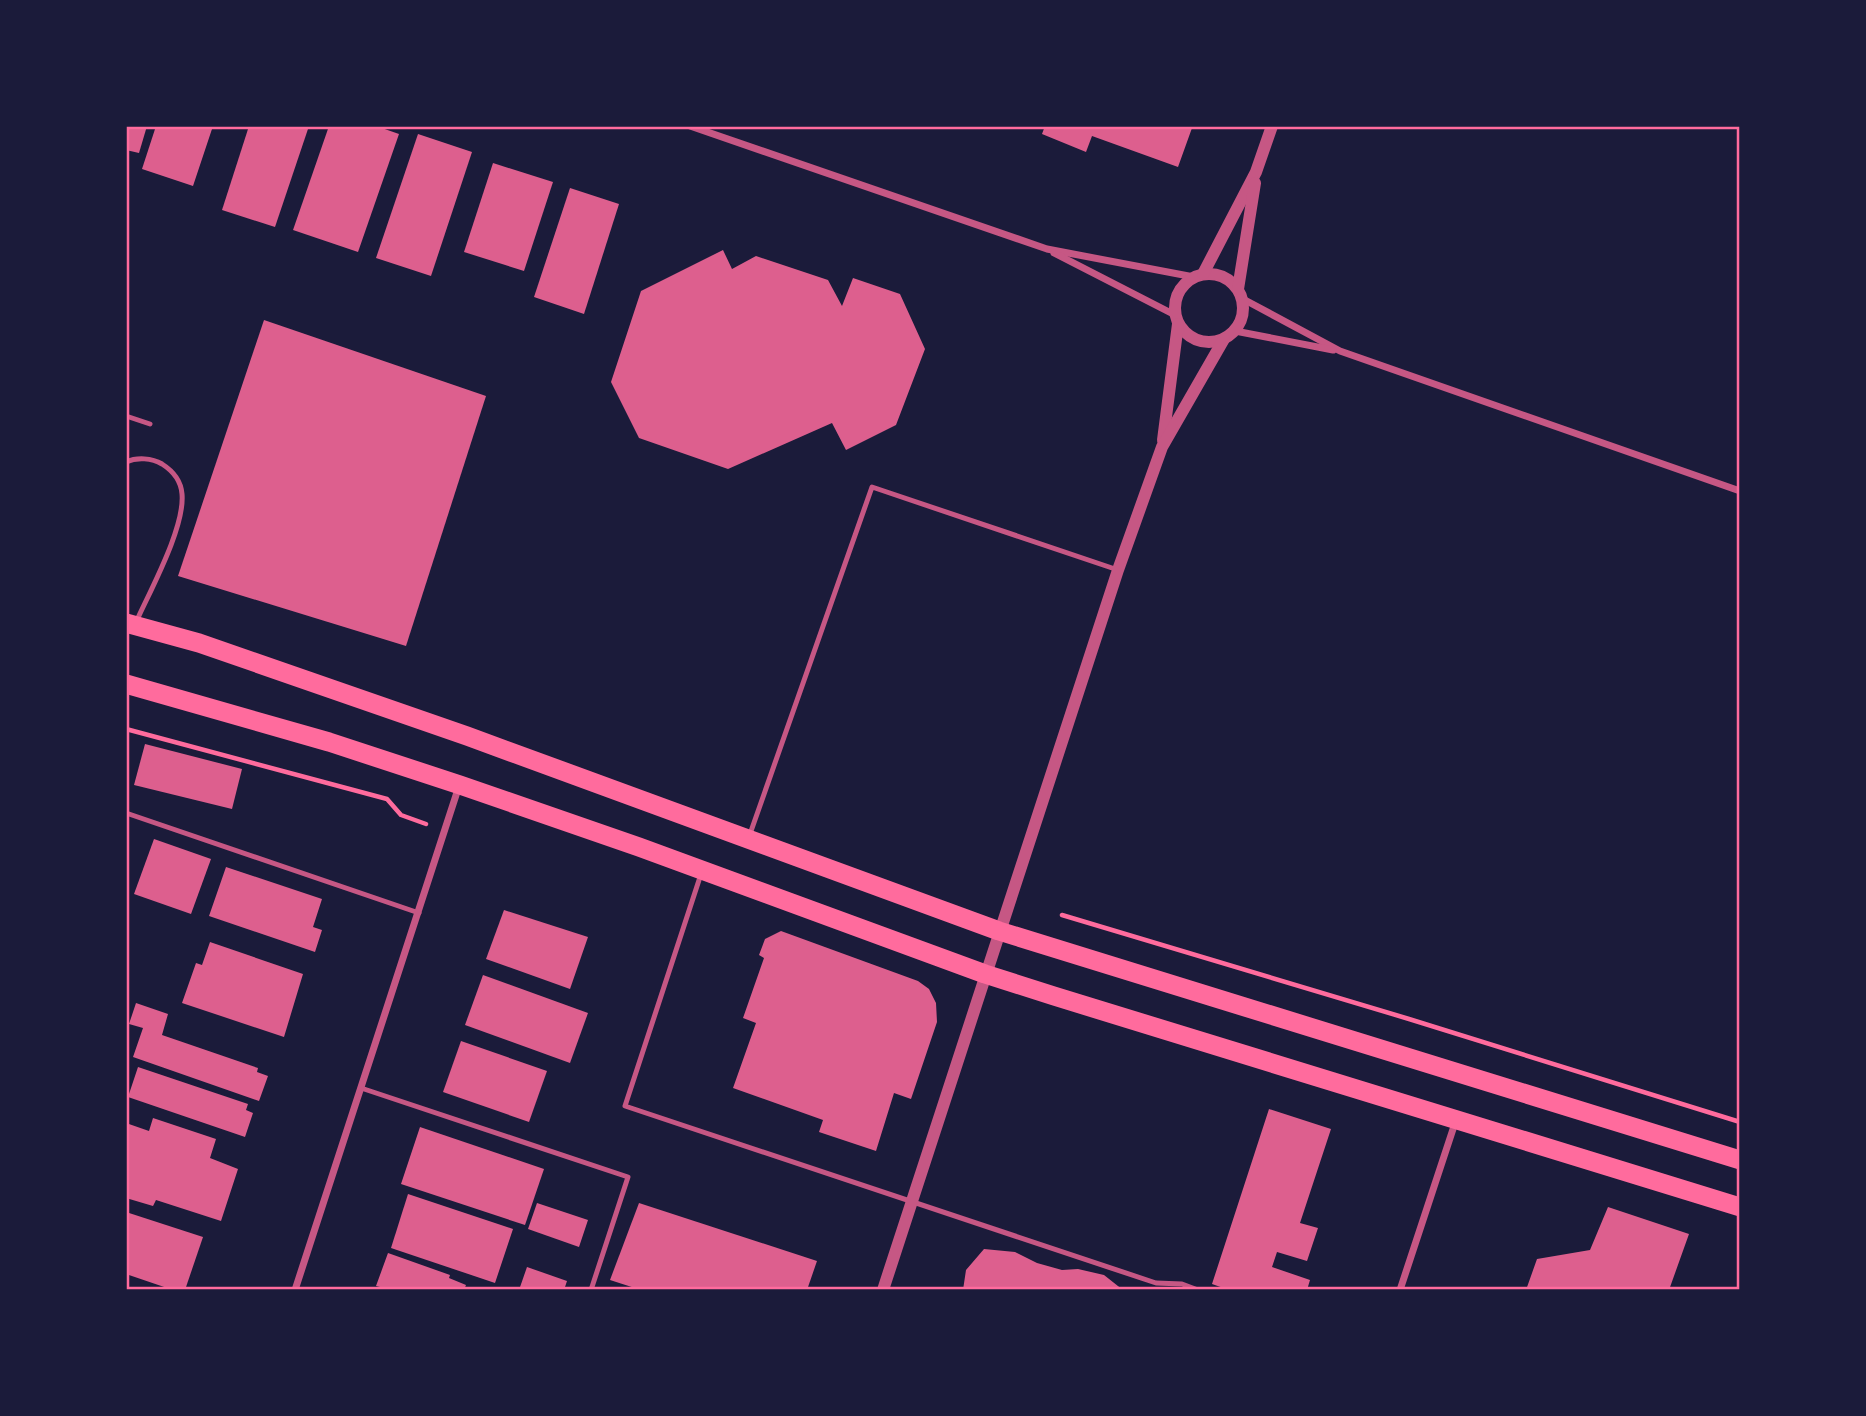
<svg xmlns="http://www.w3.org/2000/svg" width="1866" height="1416" font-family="'Nunito Sans',sans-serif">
  <rect width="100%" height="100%" fill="#1b1b3a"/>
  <g fill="#dd5f8e">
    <polygon points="126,126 147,126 139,153 126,150"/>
    <polygon points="156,126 213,126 193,186 142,169"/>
    <polygon points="249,126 309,126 275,227 222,210"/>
    <polygon points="329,126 376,126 399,134 358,252 293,230"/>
    <polygon points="1045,126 1187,126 1192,128 1178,167 1092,136 1086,152 1042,134"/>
    <polygon points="418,134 472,152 431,276 376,258"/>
    <polygon points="493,163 553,182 524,271 464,252"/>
    <polygon points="570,188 619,204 584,314 534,297"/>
    <polygon points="723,250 732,269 756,256 828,280 842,306 853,278 900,294 925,349 896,425 846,450 832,423 728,469 639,438 611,382 641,291"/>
    <polygon points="264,320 486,396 406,646 178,576"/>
    <polygon points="145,744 242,769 232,809 134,785"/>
    <polygon points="154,839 211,859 191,914 134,894"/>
    <polygon points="226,867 322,899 313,927 322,930 315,952 209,916"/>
    <polygon points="504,910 588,937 570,989 486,959"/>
    <polygon points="781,931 918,981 929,989 936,1003 937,1022 911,1099 894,1093 876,1151 819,1132 823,1120 733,1088 756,1023 743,1018 764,958 759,955 765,939"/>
    <polygon points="210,942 303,974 284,1037 182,1003 196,963 202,965"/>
    <polygon points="483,975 588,1013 570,1063 465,1025"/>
    <polygon points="136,1003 168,1014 162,1035 258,1068 257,1072 268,1076 259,1101 133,1057 143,1028 129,1024"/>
    <polygon points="461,1041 547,1071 529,1122 443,1092"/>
    <polygon points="138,1067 248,1104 246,1110 253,1113 245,1137 128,1097"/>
    <polygon points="1269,1109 1331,1129 1300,1223 1318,1228 1307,1261 1277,1252 1272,1267 1310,1280 1307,1290 1229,1290 1212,1284"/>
    <polygon points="153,1118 216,1139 210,1158 238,1169 221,1221 156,1200 153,1206 126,1198 126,1123 149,1131"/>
    <polygon points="420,1127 544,1169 525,1225 401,1184"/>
    <polygon points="408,1194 513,1229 495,1283 391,1248"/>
    <polygon points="537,1203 588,1220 579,1247 528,1229"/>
    <polygon points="639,1203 817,1261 807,1290 641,1290 610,1280"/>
    <polygon points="1608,1207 1689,1234 1669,1290 1526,1290 1537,1259 1590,1250"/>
    <polygon points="126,1212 203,1237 185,1290 173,1290 126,1274"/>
    <polygon points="984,1249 1015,1252 1037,1263 1062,1270 1078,1269 1104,1275 1123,1290 963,1290 966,1270"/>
    <polygon points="388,1253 450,1275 449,1278 466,1285 464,1290 379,1290 380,1287 376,1286"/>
    <polygon points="527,1267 567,1281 564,1290 519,1290"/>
  </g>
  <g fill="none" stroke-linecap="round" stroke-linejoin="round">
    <g stroke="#ff6b9d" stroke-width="4.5">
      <polyline points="126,729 387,799 401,815 426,824"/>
      <polyline points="1062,915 1409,1019 1740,1122"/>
    </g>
    <g stroke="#c65784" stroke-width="5">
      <polyline points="126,416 150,424"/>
      <path d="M 126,462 C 137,457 152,458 162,464 C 173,471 181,481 182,494 C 185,527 151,589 137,620"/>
      <polyline points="126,813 419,913"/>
      <polyline points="750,834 872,487 1118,570"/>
      <polyline points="701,874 625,1106 1156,1283 1182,1284 1198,1290"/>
      <polyline points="361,1088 628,1177 591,1290"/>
    </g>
    <g stroke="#c65784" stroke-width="7">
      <polyline points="690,126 1047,249 1194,277"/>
      <polyline points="1054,253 1175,315"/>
      <polyline points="1243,299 1340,351 1740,491"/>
      <polyline points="1235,331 1333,350"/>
      <polyline points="295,1290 459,786"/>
      <polyline points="1400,1290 1456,1120"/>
    </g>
    <g stroke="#c65784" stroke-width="12">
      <circle cx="1209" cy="308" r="34"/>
      <polyline points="1203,274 1256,172 1272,126"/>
      <polyline points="1238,289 1255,183"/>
      <polyline points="1163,440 1178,324"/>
      <polyline points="883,1290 1118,570 1162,447 1224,339"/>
    </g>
    <g stroke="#ff6b9d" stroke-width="19">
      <polyline points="126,623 199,643 467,736 999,931 1740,1160"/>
      <polyline points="126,684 329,742 460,785 639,847 985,974 1054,996 1740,1207"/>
    </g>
  </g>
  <rect width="1866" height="1416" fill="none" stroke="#1b1b3a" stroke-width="256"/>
  <rect x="128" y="128" width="1610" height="1160" fill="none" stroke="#ff6b9d" stroke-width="2.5"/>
</svg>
